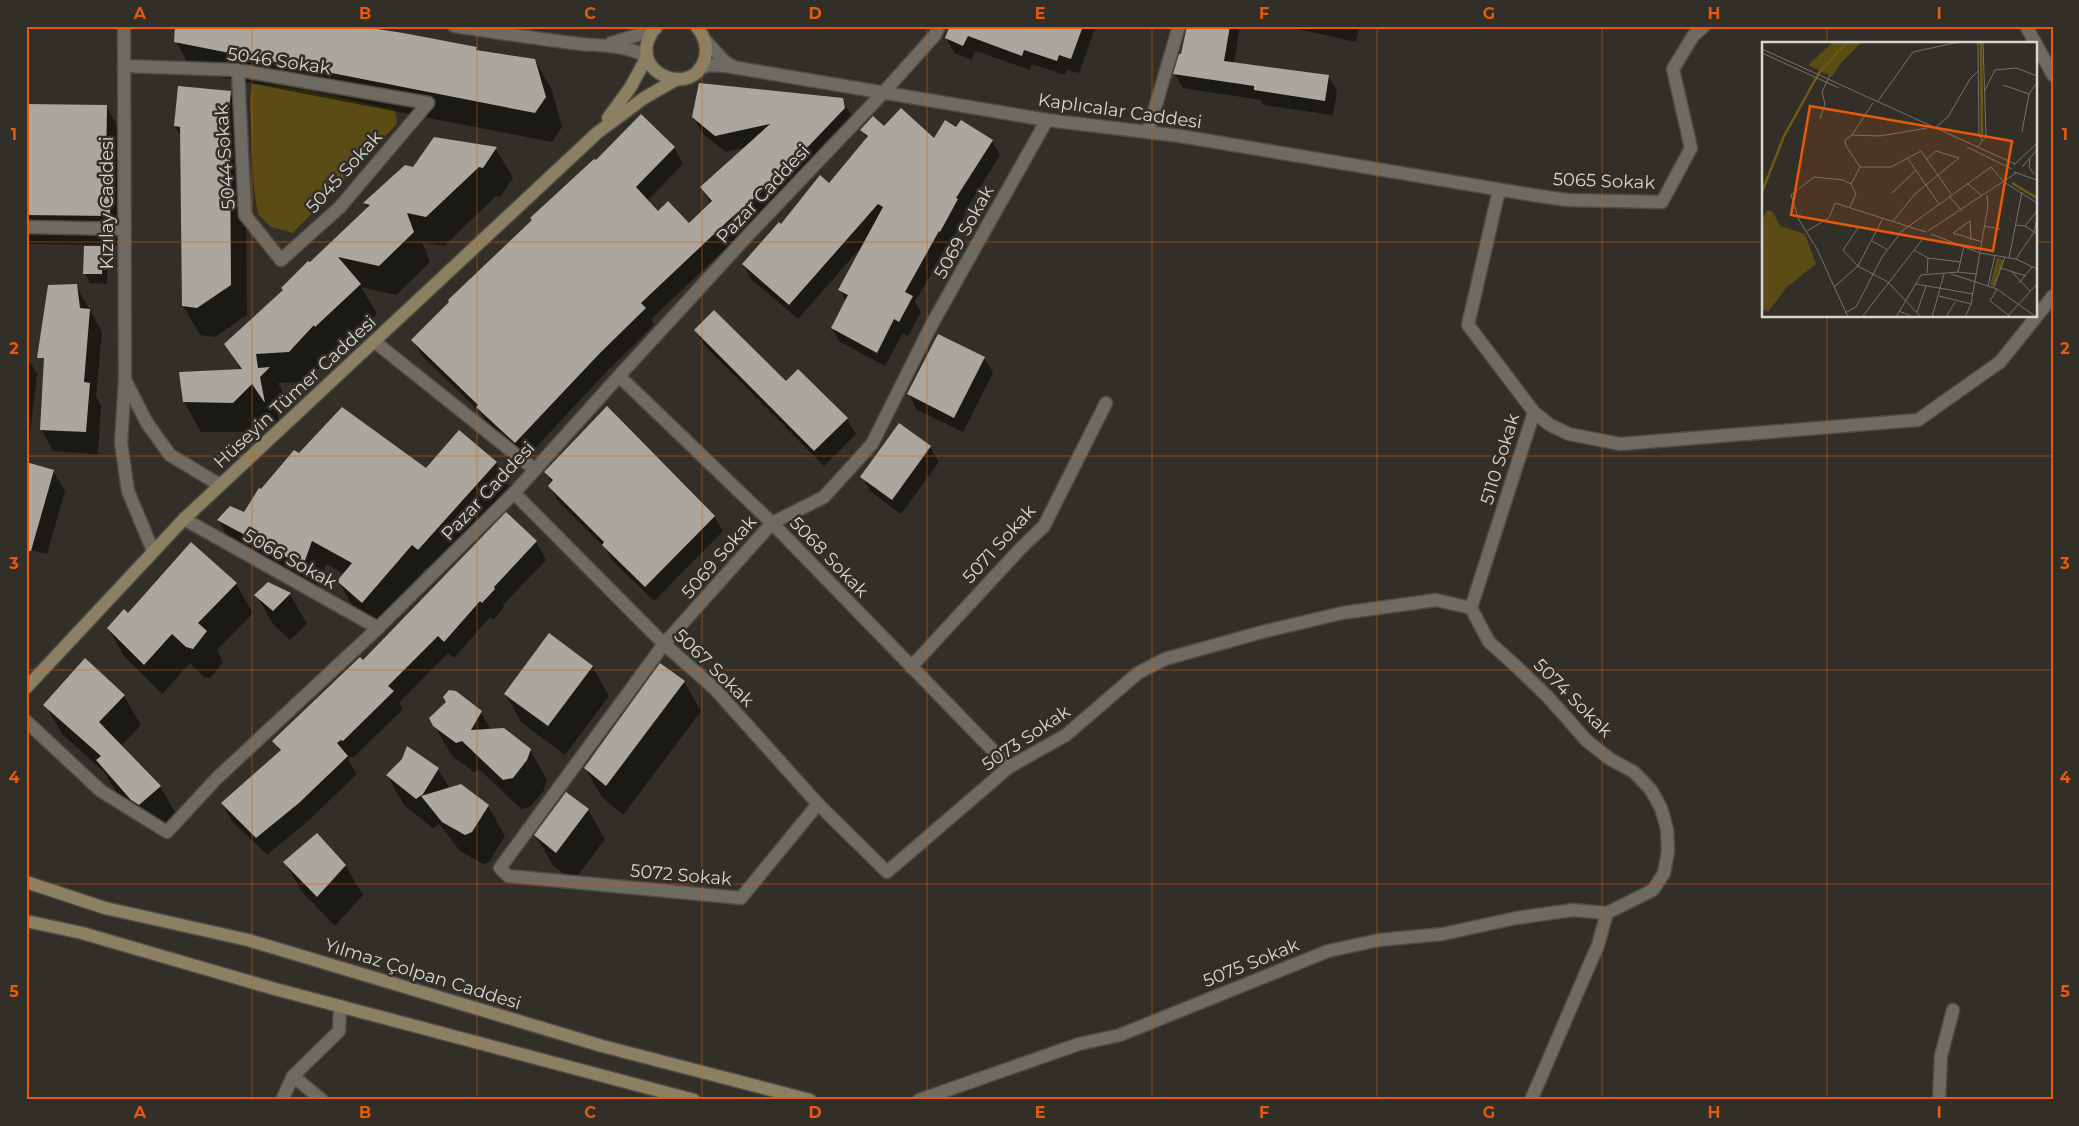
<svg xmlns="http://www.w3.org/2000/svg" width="2079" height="1126" font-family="Montserrat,sans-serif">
  <rect width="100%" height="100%" fill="#312f27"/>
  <polygon fill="#5b4b15" points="253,83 306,90 395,110 397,124 293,233 271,227 258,214 254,188 250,101"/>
  <g fill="#0007">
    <polygon points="951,26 1096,26 1079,73 1067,70 1065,75 1032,64 1030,70 976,51 971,60 955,53 946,38"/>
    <polygon points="1188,26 1240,26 1234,63 1328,76 1337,90 1333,115 1263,105 1261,100 1183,88 1175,74 1182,56"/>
    <polygon points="1285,26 1359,26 1356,42"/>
    <polygon points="176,42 476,48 478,52 535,60 552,90 562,127 552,142 193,72"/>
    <polygon points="230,92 247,122 242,170 246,177 247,315 215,337 200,335 183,306 181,137 175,126"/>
    <polygon points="842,100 852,116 853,125 793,189 739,236 651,319 654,325 609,369 525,459 487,424 481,413 422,356 413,340 674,147 683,164 647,201 658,212 689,225 711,204 702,187 746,147 726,152 703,134 693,117"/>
    <polygon points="26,105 106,106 123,136 127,245 26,244"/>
    <polygon points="884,128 934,139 957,129 992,141 1000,155 964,213 965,215 949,246 947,245 915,302 921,312 908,336 903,333 885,366 840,342 832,328 846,301 840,290 862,246 798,319 751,279 743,264 781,226 830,184 867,139 862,130"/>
    <polygon points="435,138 496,149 513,178 500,197 496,196 444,246 422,242 430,262 396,295 361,287 377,314 333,355 332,354 306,382 278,383 286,398 276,407 281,428 270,413 250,432 201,432 184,402 241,370 226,344 368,209 365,204 406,166 413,168"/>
    <polygon points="101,248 107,258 107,284 90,283 85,273"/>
    <polygon points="76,285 102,332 96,396 101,406 98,454 53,451 41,429"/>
    <polygon points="695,330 847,419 856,434 824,466 704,345"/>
    <polygon points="26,355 37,374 27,460 26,460"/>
    <polygon points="984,358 993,373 963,432 917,410 909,394"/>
    <polygon points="930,447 939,462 901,514 871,492 862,477"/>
    <polygon points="300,455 426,470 496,463 509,486 432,573 426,568 376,626 352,605 338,581 344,574 326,564 317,589 232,544 218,520 244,514 261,490"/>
    <polygon points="53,471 65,491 47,554 26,549"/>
    <polygon points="546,472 714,516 723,531 654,601 612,560 606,549 558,501 550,486 552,483"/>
    <polygon points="506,514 536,542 546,560 503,605 504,607 493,620 490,617 454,658 448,653 399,703 403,709 353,758 351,756 348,760 357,774 309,820 267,855 232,821 222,803 281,753 274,741 363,662"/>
    <polygon points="236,584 253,613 217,650 223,662 210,678 204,677 190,663 162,694 125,657 108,628 128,615"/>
    <polygon points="290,594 307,624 290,640 273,624 256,595"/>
    <polygon points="592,666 609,696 565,755 522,723 505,694"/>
    <polygon points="684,682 701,711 623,815 602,797 585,768"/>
    <polygon points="124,696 141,725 121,746 160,786 177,816 157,834 149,830 115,790 104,772 62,734 45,705"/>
    <polygon points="447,702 481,712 491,730 530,750 547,780 544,790 530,807 521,809 480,770 474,772 452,756 430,718"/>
    <polygon points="438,769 450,789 488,806 505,836 489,862 483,864 460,851 439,824 433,828 404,805 387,775"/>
    <polygon points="588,810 605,839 573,882 553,865 535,835"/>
    <polygon points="285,863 345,865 363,895 335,926 302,892"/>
  </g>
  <g fill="#aaa79e">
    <polygon points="175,26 358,26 403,33 477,47 476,50 535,59 546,97 535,113 174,42"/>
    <polygon points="947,26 1083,26 1071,59 1059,55 1057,61 1024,50 1022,56 968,36 963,46 945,38 949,28"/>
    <polygon points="1187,26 1230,26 1224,61 1329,75 1325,101 1254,90 1254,86 1173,74 1179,54 1181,54"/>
    <polygon points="699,83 843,98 845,108 783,173 730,219 641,303 646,308 600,353 515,443 476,407 478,405 411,340 449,302 448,300 532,220 530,218 594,159 596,160 641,114 675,147 636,187 658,211 668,201 689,223 712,201 700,187 770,124 715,136 692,117"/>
    <polygon points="178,86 231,91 225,146 230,146 231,285 197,308 182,306 180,127 174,126"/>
    <polygon points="26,104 107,105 106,169 111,169 110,216 26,215"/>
    <polygon points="901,108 934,138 945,120 956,127 961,120 993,140 956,198 958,199 940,232 939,231 905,292 913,296 899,322 894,319 877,353 831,328 848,295 838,290 883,207 878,204 789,305 742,264 779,222 781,224 820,175 829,183 868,136 860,130 873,116 884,126"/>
    <polygon points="434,137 497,147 483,168 479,167 426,217 407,213 414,232 379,266 338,257 361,284 315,327 314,325 289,352 256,354 258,368 270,367 260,377 265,403 252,384 233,403 183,402 179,372 242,369 224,344 283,290 281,288 308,261 310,262 370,205 363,203 405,165 413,167"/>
    <polygon points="84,246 102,246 102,274 83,274"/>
    <polygon points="77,284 80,308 90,309 84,382 90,383 86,432 40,430 44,358 37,358 48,285"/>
    <polygon points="714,310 786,381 798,369 848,418 814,451 694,330"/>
    <polygon points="938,334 985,357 954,418 907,394"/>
    <polygon points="607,406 715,516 645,587 602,545 604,542 548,486 553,480 544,472"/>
    <polygon points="342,407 426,468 459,430 497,462 418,550 412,545 362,603 337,581 352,563 312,541 303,566 217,520 230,506 244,512 259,488 261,489 294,450 299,453"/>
    <polygon points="899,423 931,446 892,500 860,477"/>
    <polygon points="26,462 54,470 31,551 26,551"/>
    <polygon points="506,512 537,541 494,587 495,589 482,603 480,601 444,642 438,636 388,686 394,691 343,741 341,740 337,743 348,756 299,803 256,838 221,803 281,750 272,741 360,657 363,660"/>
    <polygon points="191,542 237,583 198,623 207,631 193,649 186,647 172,634 144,665 107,628 124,609 128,613"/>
    <polygon points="268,582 291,593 273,611 254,595"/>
    <polygon points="549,633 593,666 548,726 504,694"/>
    <polygon points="85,658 125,695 99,722 161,786 139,805 131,800 96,760 101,756 43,705"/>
    <polygon points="660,663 685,681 606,786 584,768"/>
    <polygon points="449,690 456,691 482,711 471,730 504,728 531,749 527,760 513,778 503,780 462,741 456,743 433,726 429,718 446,702 443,697"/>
    <polygon points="407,746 439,768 423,794 416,799 386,775 402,759"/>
    <polygon points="461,784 489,805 472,832 465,835 442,822 421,796"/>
    <polygon points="566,792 589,809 556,853 534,835"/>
    <polygon points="317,833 346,865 317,897 283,862"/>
  </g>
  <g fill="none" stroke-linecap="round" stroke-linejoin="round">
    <defs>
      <g id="minor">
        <polyline points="124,26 125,380 121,443 128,491 153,551"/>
        <path d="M 454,26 C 496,32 538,39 580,44 C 604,46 626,45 647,57"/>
        <polyline points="2026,26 2053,75"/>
        <polyline points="706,41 725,62 732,66"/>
        <polyline points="611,43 641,34 656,28"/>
        <polyline points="124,66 238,70 428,103"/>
        <polyline points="699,69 709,65 726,66 1047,120 1180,136 1539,196 1567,200 1662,202 1691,148 1673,69 1693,36 1704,26"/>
        <polyline points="238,70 245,215 281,260 340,207 428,103"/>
        <polyline points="1148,132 1179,26"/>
        <polyline points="1499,190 1468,325 1534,412 1550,425 1569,434 1620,444 1918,420 2000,362 2053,296"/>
        <polyline points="26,227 125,229"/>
        <polyline points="375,342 534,469"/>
        <polyline points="619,376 772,523 1009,767"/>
        <polyline points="125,380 147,423 170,455 220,485"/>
        <polyline points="514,493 664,644 714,688 818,804 887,872 1009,767 1066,735 1138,673 1165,659 1262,632 1342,613 1436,600 1471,608 1489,642 1516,666 1548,697 1587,741 1610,759 1634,772 1651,790 1661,808 1667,829 1668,851 1664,873 1653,890 1607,913 1598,945 1531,1100"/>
        <polyline points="184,519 378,628"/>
        <polyline points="1471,608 1534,412"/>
        <polyline points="911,667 1021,548 1044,526 1106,403"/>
        <polyline points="26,721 101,791 167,832 217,778 378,628 514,493 619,376 751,232 883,93 935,35 939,26"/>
        <polyline points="818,804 741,898 508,876 500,868 664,644 772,523 824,497 872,444 932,324 1047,120"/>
        <polyline points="293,1076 322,1100"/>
        <polyline points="282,1100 293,1076 339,1031 340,1006"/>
        <polyline points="919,1100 1079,1044 1120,1035 1328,951 1379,940 1443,934 1516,918 1573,910 1607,913"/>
        <polyline points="1939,1100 1941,1056 1953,1010"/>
      </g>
      <g id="secondary">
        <path d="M 657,26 C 619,69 693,103 705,58 C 708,45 704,35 696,26"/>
        <polyline points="608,118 630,88 647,57"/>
        <polyline points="26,688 184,519 597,133 644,98 677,79"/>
        <polyline points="26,882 105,908 248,940 602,1046 810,1100"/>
        <polyline points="26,921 82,933 275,989 694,1100"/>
      </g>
    </defs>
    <use href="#minor" stroke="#4e4c46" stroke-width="15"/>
    <use href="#secondary" stroke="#4e4c46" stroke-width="15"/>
    <use href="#minor" stroke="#6e6b62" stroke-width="12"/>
    <use href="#secondary" stroke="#8b8162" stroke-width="12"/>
  </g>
  <path fill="none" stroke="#e8590c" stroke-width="1" stroke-opacity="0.55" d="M 252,26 L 252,1100M 477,26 L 477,1100M 702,26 L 702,1100M 927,26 L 927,1100M 1152,26 L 1152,1100M 1377,26 L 1377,1100M 1602,26 L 1602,1100M 1827,26 L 1827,44M 26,242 L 1763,242M 2035,242 L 2053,242M 1827,316 L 1827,1100M 26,456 L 2053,456M 26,670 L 2053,670M 26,884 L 2053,884"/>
  <g text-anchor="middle" stroke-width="5" stroke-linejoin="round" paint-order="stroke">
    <g font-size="18" fill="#d7d6d1" stroke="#312f27">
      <text transform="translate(279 61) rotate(8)" y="6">5046 Sokak</text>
      <text transform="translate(1120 111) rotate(8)" y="6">Kaplıcalar Caddesi</text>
      <text transform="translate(225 157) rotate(-94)" y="6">5044 Sokak</text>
      <text transform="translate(344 172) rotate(-48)" y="6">5045 Sokak</text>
      <text transform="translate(1604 181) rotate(2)" y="6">5065 Sokak</text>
      <text transform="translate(763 194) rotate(-47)" y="6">Pazar Caddesi</text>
      <text transform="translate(107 203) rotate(-90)" y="6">Kızılay Caddesi</text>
      <text transform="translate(964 232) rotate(-61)" y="6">5069 Sokak</text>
      <text transform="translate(295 392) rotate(-43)" y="6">Hüseyin Tümer Caddesi</text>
      <text transform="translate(1500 459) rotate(-73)" y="6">5110 Sokak</text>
      <text transform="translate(488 491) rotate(-47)" y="6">Pazar Caddesi</text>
      <text transform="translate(999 544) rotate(-48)" y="6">5071 Sokak</text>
      <text transform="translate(719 557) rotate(-49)" y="6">5069 Sokak</text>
      <text transform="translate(829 557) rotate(46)" y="6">5068 Sokak</text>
      <text transform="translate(290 559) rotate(29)" y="6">5066 Sokak</text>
      <text transform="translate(714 668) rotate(44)" y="6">5067 Sokak</text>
      <text transform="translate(1573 698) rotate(45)" y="6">5074 Sokak</text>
      <text transform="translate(1026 738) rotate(-34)" y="6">5073 Sokak</text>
      <text transform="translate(681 875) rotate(5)" y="6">5072 Sokak</text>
      <text transform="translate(1251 963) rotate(-22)" y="6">5075 Sokak</text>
      <text transform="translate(423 974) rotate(17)" y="6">Yılmaz Çolpan Caddesi</text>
    </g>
  </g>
  <g transform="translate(1762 42)">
    <rect width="275" height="275" fill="#312f27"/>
    <path d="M 71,0 L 100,0 L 78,22 L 70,35 L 46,23 ZM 5,168 L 11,170 L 18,184 L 43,192 L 54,222 L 25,245 L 6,270 L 0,266 L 0,178 ZM 235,216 L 242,218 L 232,244 L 228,243 Z" fill="#5b4b15"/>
    <path fill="none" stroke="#6f5a10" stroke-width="2.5" d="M 219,0 L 220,92M 250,141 L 275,156M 0,150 L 22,94 L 57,31 L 85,0"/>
    <path fill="none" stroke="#73726b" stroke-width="1" d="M 216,0 L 217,92 L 220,99M 0,7 L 253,122M 0,11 L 77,46M 241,43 L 267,52M 223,48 L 233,28 L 254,26 L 275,34M 116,59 L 151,10 L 197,0M 111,61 L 90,93 L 83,98 L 84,104 L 98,125 L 129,125 L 159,109 L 189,152M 58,77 L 63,62 L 60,50 L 68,33M 173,86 L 186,75 L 208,37 L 216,29M 260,90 L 267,52 L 275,40M 90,93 L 118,94 L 165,86M 205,105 L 250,127M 215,105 L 224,95 L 221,0M 146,117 L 177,162M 268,117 L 267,125 L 272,132M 252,123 L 275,101M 260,125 L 275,108M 252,130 L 275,138M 205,141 L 220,154M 89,142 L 98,125M 130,151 L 154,128M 187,154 L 200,169M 88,165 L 94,152 L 89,142M 131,179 L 154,151 L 197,116 L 174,109 L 165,117M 253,183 L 263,184 L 275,192M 222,184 L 238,187M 263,184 L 275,169M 96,186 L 81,208 L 96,224 L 126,240 L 159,275M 45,189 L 67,176 L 73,161 L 164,190M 166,189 L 254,131M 191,191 L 208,179 L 209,198M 191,191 L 220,200M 169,192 L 218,211 L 254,217 L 275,227M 110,199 L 126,208M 152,208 L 166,216 L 199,220M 247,216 L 260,150M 254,217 L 272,190 L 275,177M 239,226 L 264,234M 249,229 L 268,249M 196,230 L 202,204M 165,231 L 166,216M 189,232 L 235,247 L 274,275M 257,241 L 271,224M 154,242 L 211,252M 226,244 L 233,213M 72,245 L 96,224 L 121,176M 232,245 L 243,215M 235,247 L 228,259 L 249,275M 177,254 L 209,262M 137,269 L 151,275M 155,270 L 164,244M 83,271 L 94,265 L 120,215 L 140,189 L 229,125 L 242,140 L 275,161M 86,275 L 55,207 L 37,178 L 29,153 L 52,135 L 81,138 L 89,142M 100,275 L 160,198M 134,275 L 159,233 L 196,230 L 214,232M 170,275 L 182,232M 184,275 L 193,260M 203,275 L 209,262 L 226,164 L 225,153M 245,275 L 275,242"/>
    <path fill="#e8590c" fill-opacity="0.15" stroke="#e8590c" stroke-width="2.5" d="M 48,64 L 250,99 L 231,209 L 29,173 Z"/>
    <rect width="275" height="275" fill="none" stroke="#d7d6d1" stroke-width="2.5"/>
  </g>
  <rect width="2079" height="1126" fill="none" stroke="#312f27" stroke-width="55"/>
  <rect x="28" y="28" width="2024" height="1070" fill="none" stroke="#e8590c" stroke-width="2"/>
  <g font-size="16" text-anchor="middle" font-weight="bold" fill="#e8590c">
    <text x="140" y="19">A</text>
    <text x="365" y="19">B</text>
    <text x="590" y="19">C</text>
    <text x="815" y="19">D</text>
    <text x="1040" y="19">E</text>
    <text x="1264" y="19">F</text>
    <text x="1489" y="19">G</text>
    <text x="1714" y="19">H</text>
    <text x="1939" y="19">I</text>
    <text x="14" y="140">1</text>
    <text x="2065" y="140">1</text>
    <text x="14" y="354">2</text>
    <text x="2065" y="354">2</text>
    <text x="14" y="569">3</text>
    <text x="2065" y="569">3</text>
    <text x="14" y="783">4</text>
    <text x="2065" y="783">4</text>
    <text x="14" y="997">5</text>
    <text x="2065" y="997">5</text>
    <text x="140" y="1118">A</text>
    <text x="365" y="1118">B</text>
    <text x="590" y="1118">C</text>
    <text x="815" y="1118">D</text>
    <text x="1040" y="1118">E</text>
    <text x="1264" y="1118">F</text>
    <text x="1489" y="1118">G</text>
    <text x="1714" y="1118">H</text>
    <text x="1939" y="1118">I</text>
  </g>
</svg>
